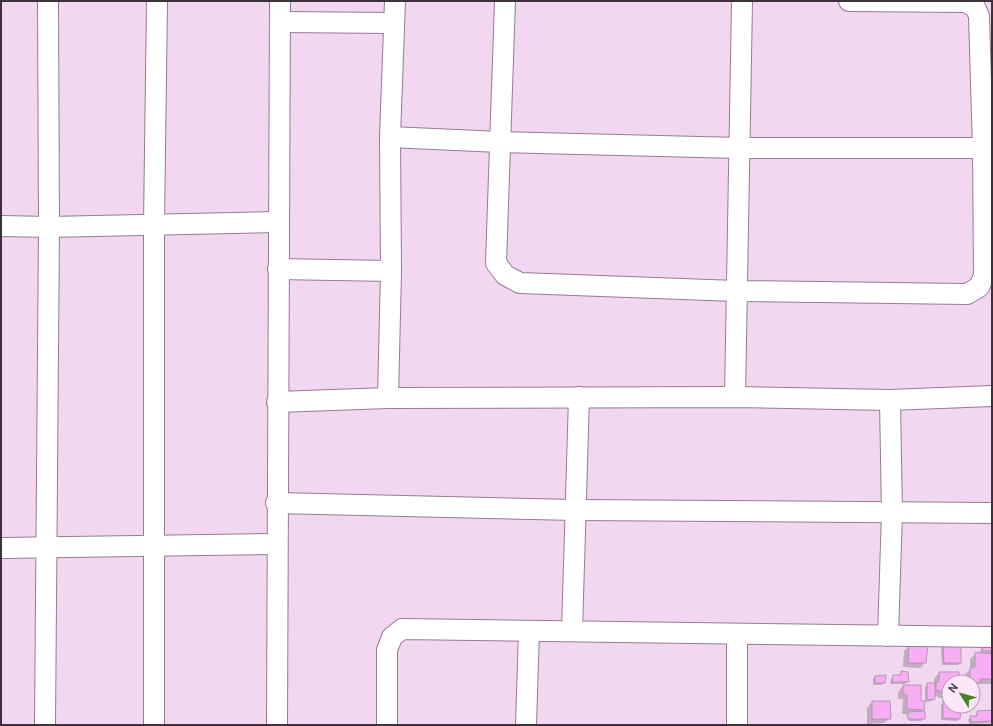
<svg xmlns="http://www.w3.org/2000/svg" width="993" height="726" font-family="Manrope,sans-serif">
  <rect width="100%" height="100%" fill="#f2d7f0"/>
  <g fill="#0003">
    <polygon points="909,646 925,663 920,668 903,667 904,651"/>
    <polygon points="944,646 960,662 958,665 942,665 941,649"/>
    <polygon points="983,646 992,646 992,691 991,684 978,684 973,687 973,682 965,682 965,674 970,670 970,659 976,653 980,654 981,648"/>
    <polygon points="901,672 907,682 905,684 890,684 891,679 893,676 899,676"/>
    <polygon points="939,673 957,682 949,682 949,698 939,698 934,694 934,699 932,701 925,702 925,687 927,684 934,684 934,679"/>
    <polygon points="875,676 884,683 881,685 873,685 873,679"/>
    <polygon points="903,686 920,702 923,709 920,713 924,718 921,721 909,721 909,714 907,714 906,721 906,714 902,714 903,699 898,699 898,692"/>
    <polygon points="872,702 890,718 884,723 867,724 867,708"/>
    <polygon points="944,702 949,702 949,706 960,706 959,718 957,721 941,720 941,705"/>
    <polygon points="977,712 992,721 990,723 969,724 968,719 975,717"/>
  </g>
  <g fill="#f9adf4" stroke="#b298b0">
    <polygon points="909,645 928,645 926,663 908,663"/>
    <polygon points="943,645 961,645 961,663 944,663"/>
    <polygon points="983,645 992,645 992,651 982,651"/>
    <polygon points="975,652 992,654 992,679 980,679 980,683 970,682 970,668 975,667"/>
    <polygon points="901,671 908,672 909,682 892,682 893,675 901,675"/>
    <polygon points="939,672 959,672 958,681 966,682 949,682 949,693 936,690 936,682 939,682"/>
    <polygon points="886,675 885,683 875,683 875,676"/>
    <polygon points="927,683 935,683 935,699 927,700"/>
    <polygon points="903,685 921,685 921,701 925,701 924,710 907,709 907,695 903,694"/>
    <polygon points="872,701 890,701 891,719 872,719"/>
    <polygon points="943,701 949,701 949,706 961,706 960,719 943,718"/>
    <polygon points="992,710 992,721 971,722 970,716 977,716 977,711"/>
    <polygon points="925,711 925,719 908,719 908,712"/>
  </g>
  <g fill="none" stroke-linecap="round" stroke-linejoin="round">
    <defs>
      <g id="minor">
        <polyline points="505,1 496,263 505,275 520,283 736,291 967,294 979,287 984,276 983,149 979,16 975,7 965,2 849,1"/>
        <polyline points="280,22 394,23"/>
        <polyline points="390,137 500,142 740,148 992,148"/>
        <polyline points="1,226 49,227 278,222"/>
        <polyline points="278,269 391,271"/>
        <polyline points="735,397 742,1"/>
        <polyline points="388,398 391,271 390,137 395,1"/>
        <polyline points="277,402 388,398 735,397 890,400 992,396"/>
        <polyline points="276,503 576,510 992,513"/>
        <polyline points="1,548 277,544"/>
        <polyline points="572,631 579,397"/>
        <polyline points="737,635 737,725"/>
        <polyline points="888,636 892,513 890,400"/>
        <polyline points="45,725 49,227 48,1"/>
        <polyline points="154,725 154,225 157,1"/>
        <polyline points="277,725 280,1"/>
        <polyline points="387,725 387,650 392,637 402,629 992,637"/>
        <polyline points="526,725 529,631"/>
      </g>
    </defs>
    <use href="#minor" stroke="#957c93" stroke-width="22"/>
    <use href="#minor" stroke="#fff" stroke-width="20"/>
  </g>
  <rect width="993" height="726" fill="none" stroke="#3d323c" stroke-width="4"/>
  <g transform="translate(961 694) rotate(307)"><circle r="19" fill="#fce6fa" stroke="#b09eae"/>
  <path d="M0-3L7 15L0 10L-7 15Z" fill="#468321"/>
  <text y="-6" font-size="11" font-weight="bold" text-anchor="middle" fill="#3d323c">N</text>
  </g>
</svg>
